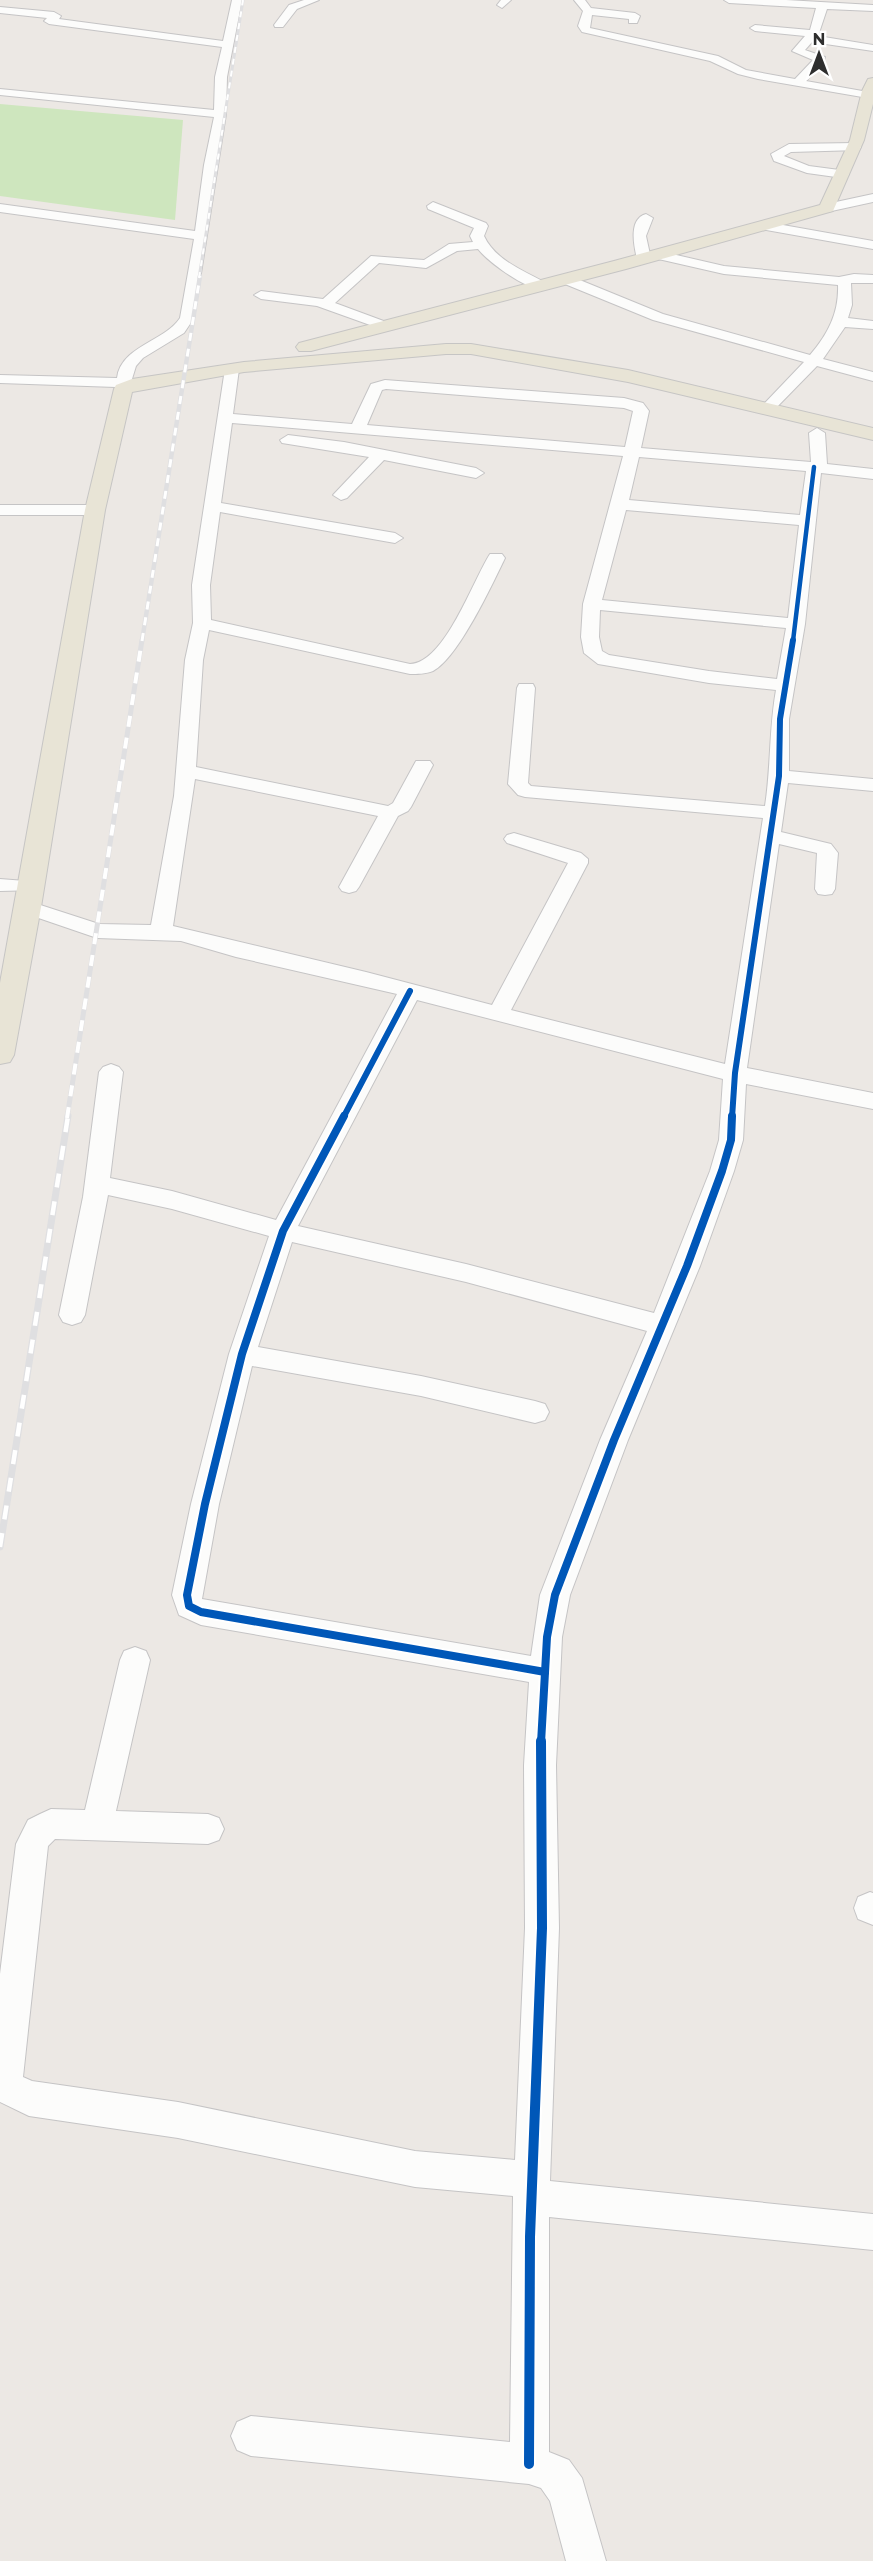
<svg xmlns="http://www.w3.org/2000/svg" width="873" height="2561" font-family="Montserrat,sans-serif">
  <rect width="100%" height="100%" fill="#ece8e4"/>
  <polygon fill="#cee6be" points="0,104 183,120 175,220 0,196"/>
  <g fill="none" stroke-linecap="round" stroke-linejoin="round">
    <defs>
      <g id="minor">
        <path d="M 232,0 L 242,0 L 227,77 L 226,114 L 194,318 L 184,333 L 143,358 L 136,366 L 128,392 L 118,392 L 116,387 L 0,383 L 0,375 L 117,378 C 121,346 164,342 180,318 L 194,239 L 0,212 L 0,204 L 195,231 L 204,165 L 214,117 L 0,95 L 0,89 L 214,110 L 215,77 L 222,47 L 49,24 L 44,21 L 47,18 L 0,13 L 0,7 L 54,12 L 61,16 L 59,19 L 223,41 Z"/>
        <polygon points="304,0 319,0 297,9 283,27 275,27 274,25 289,5"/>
        <polygon points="501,0 511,0 502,8 497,5"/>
        <polygon points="574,0 585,0 591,8 635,13 640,16 637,23 629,23 629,19 592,15 590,28 718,56 746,70 795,79 813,60 792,51 805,36 755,31 750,28 755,25 810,30 816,8 729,3 724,0 786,0 873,5 873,11 827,9 818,36 873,45 873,51 812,42 805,50 825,57 823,63 806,81 868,92 872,93 873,96 868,98 758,79 738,74 710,61 582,32 578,26 583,11"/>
        <polygon points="855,143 861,147 859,150 791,152 784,156 809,166 847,171 849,174 847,177 843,178 807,173 774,161 771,154 789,144"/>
        <polygon points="873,194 873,202 827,212 821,208 822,205"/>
        <path d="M 433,202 L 486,223 L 488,226 L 484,236 C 495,260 524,271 546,283 L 548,286 L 546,289 C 530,293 488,262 478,249 L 457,251 L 426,268 L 379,263 L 335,303 L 389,323 L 391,326 L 389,329 L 384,330 L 317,306 L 261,299 L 254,295 L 261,291 L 323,299 L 371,256 L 424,260 L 449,244 L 473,242 L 470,236 L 474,228 L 428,209 L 427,206 Z"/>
        <path d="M 646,214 L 653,218 L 646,236 L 651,259 L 644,263 L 637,259 C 634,246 628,219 646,214 Z"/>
        <polygon points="766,222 873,241 873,249 761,229 759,226"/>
        <path d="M 659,251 L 724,266 L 839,277 L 854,274 L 873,275 L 873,283 L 851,283 L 852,305 L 848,318 L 873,321 L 873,329 L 845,327 L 823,359 L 873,372 L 873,381 L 817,366 L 772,412 L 762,412 L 759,409 L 762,406 L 804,362 L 653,320 L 560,282 L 558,279 L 565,275 L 570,276 L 663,314 L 810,355 C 828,334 839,313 838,285 L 724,274 L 654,258 L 652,255 Z"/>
        <path d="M 232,365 L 239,369 L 233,414 L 352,424 L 371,384 L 385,380 L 624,398 L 643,403 L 649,411 L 641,448 L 811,462 L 809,433 L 817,428 L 825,433 L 827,464 L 873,469 L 873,479 L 821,473 L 805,624 L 789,719 L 789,771 L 873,779 L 873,791 L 788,783 L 781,832 L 831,844 L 838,853 L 835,889 L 832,894 L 825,895 L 818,894 L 815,889 L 817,853 L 779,844 L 747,1068 L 873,1093 L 873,1109 L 746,1084 L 743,1140 L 734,1171 L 700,1266 L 628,1440 L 570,1595 L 562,1637 L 556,1765 L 559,1928 L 550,2181 L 873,2214 L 873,2250 L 549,2217 L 549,2452 L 569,2460 L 582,2478 L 606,2561 L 566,2561 L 550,2501 L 541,2488 L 529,2484 L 251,2456 L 237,2450 L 231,2436 L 237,2422 L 251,2416 L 510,2442 L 513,2196 L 415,2187 L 178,2138 L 29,2116 L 0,2102 L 0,1974 L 16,1844 L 28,1820 L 40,1814 L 51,1809 L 85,1810 L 120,1660 L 124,1651 L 135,1647 L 146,1651 L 150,1660 L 116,1811 L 208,1814 L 219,1818 L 224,1829 L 219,1840 L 208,1844 L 55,1839 L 48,1846 L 23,2077 L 32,2081 L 178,2102 L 415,2151 L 515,2160 L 525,1928 L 524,1765 L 529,1682 L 201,1625 L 179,1615 L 172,1595 L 191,1504 L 229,1354 L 269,1236 L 172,1209 L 108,1195 L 85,1315 L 81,1322 L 72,1325 L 63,1322 L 59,1315 L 83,1197 L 99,1072 L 103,1067 L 111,1064 L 119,1067 L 123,1072 L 110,1178 L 172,1191 L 276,1220 L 397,994 L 236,957 L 181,941 L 97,938 L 21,912 L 17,907 L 21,902 L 28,901 L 99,924 L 151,925 L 174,796 L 185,660 L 193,623 L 192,585 L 225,369 ZM 386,389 L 624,408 L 633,411 L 625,447 L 367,425 L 382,390 ZM 232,423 L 623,456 L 583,604 L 581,637 L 584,653 L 598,664 L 604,665 L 709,683 L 776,690 C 769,729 771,768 765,806 L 531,786 L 528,783 L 535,688 L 533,684 L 519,684 L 517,688 L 508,784 L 518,795 L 525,797 L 763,818 L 725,1064 L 511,1010 L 588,863 L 588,859 L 581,853 L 514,833 L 507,835 L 504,839 L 507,843 L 568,863 L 492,1005 L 366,972 L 173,926 L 195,779 L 378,816 L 339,887 L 342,891 L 349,893 L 356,891 L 359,887 L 398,816 L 408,811 L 411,807 L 433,765 L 430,761 L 416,761 L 393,803 L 388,806 L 196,767 L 203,660 L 209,630 L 410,674 C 417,674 426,674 433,671 C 458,658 492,585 505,558 L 502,554 L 490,554 C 473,580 445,663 410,664 L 211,620 L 210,585 L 220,512 L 395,543 L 403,538 L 395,533 L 221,503 ZM 639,457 L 806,471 L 800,515 L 629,500 ZM 626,510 L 799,525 L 788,618 L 602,600 ZM 600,610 L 786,628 L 777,679 L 709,671 L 609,655 L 602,651 L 599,637 ZM 417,1000 L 723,1079 L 719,1140 L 710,1171 L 654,1313 L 466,1264 L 298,1226 ZM 292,1242 L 466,1282 L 647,1331 L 600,1440 L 540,1595 L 531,1656 L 202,1599 L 219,1504 L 252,1366 L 421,1396 L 535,1423 L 545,1420 L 549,1412 L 545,1404 L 535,1401 L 421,1376 L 258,1347 Z"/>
        <polygon points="288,435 344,442 476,468 484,473 476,478 384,460 347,498 341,500 333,495 369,457 282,443 280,440"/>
        <polygon points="0,505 95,505 103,510 95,515 0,515"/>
        <polygon points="0,879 38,882 41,886 38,890 0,891"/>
        <polygon points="870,1892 873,1893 873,1925 858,1919 854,1908 858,1897"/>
      </g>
      <g id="major">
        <polygon points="873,78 873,104 864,140 833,211 626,269 311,351 299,351 296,347 299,343 614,261 820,205 850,140 862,91 868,79"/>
        <polygon points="446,344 471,344 628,370 873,428 873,440 628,382 471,354 446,354 244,372 132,392 105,510 41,907 14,1055 10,1062 0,1064 0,983 85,510 114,389 116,385 132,379 244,362"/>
      </g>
    </defs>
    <use href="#minor" stroke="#c5c4c5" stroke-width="2"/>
    <use href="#major" stroke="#c6c5c4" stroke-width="2"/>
    <use href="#minor" fill="#fcfcfb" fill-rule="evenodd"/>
    <use href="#major" fill="#e8e4d6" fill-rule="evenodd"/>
    <defs>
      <polyline id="rail-far3" points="199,278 243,0"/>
      <polyline id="rail-far2" points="142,641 200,276"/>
      <polyline id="rail-far1" points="67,1118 142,640"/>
      <polyline id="rail" points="0,1547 68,1116"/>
    </defs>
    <use href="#rail-far3" stroke="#dfdfe1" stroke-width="3"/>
    <use href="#rail-far2" stroke="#dfdfe1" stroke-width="4.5"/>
    <use href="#rail-far1" stroke="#dfdfe1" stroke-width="5"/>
    <use href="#rail" stroke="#dfdfe1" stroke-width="7"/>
    <use href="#rail-far3" stroke="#fff" stroke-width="2" stroke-dasharray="6" stroke-linecap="butt"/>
    <use href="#rail-far2" stroke="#fff" stroke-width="3" stroke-dasharray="8" stroke-linecap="butt"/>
    <use href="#rail-far1" stroke="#fff" stroke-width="4" stroke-dasharray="11" stroke-linecap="butt"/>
    <use href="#rail" stroke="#fff" stroke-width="4.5" stroke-dasharray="14" stroke-linecap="butt"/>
    <defs>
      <polyline id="cycleway-far3" points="793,641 814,467"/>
      <g id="cycleway-far2">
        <polyline points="343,1118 410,991"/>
        <polyline points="732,1118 735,1073 779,776 780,719 793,640"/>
      </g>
      <g id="cycleway-far1">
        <polyline points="344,1116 283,1231 242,1354 205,1504 187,1595 189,1606 201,1612 545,1672"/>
        <polyline points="541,1743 547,1637 555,1595 614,1440 687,1266 722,1171 731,1140 732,1116"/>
      </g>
      <polyline id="cycleway" points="529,2464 530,2237 542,1928 541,1741"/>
    </defs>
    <use href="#cycleway-far3" stroke="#fff" stroke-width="7"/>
    <use href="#cycleway-far2" stroke="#fff" stroke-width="9"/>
    <use href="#cycleway-far1" stroke="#fff" stroke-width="12"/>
    <use href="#cycleway" stroke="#fff" stroke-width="14"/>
    <use href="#cycleway-far3" stroke="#0057b8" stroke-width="4.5"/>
    <use href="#cycleway-far2" stroke="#0057b8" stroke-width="6"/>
    <use href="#cycleway-far1" stroke="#0057b8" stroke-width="8"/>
    <use href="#cycleway" stroke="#0057b8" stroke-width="10"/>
  </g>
  <g transform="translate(819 54)" stroke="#ffffff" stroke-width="4.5" paint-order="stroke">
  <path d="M0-4.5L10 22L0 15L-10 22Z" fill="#2e2e2e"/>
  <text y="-9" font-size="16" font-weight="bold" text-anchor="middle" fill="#2e2e2e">N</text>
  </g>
</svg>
